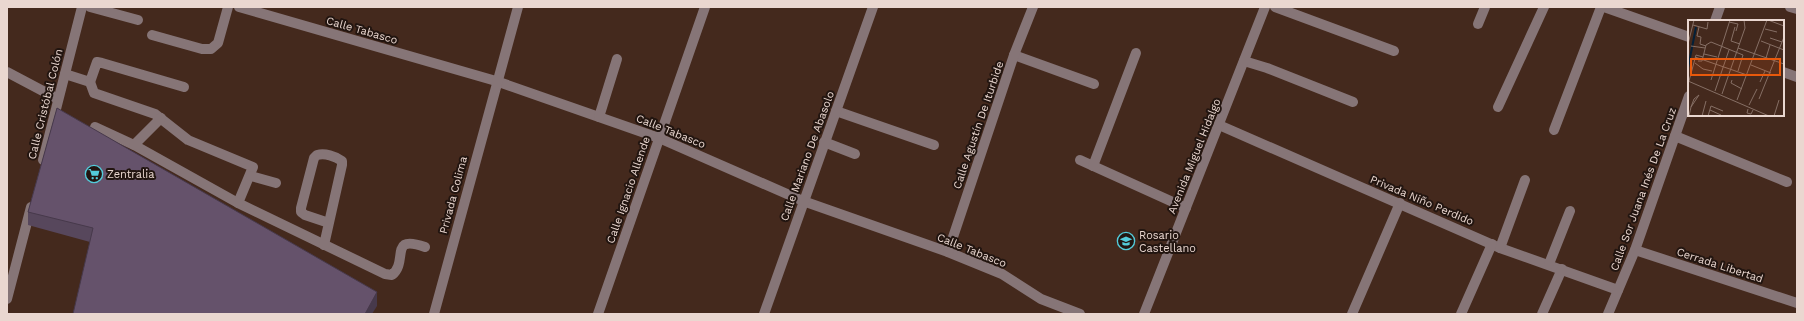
<svg xmlns="http://www.w3.org/2000/svg" width="1804" height="321" font-family="'Work Sans',sans-serif">
  <rect width="100%" height="100%" fill="#44291d"/>
  <g fill="none" stroke-linecap="round" stroke-linejoin="round">
    <g stroke="#867577" stroke-width="10">
      <polyline points="90,7 138,20"/>
      <polyline points="239,7 496,81 659,138 803,201 948,252 1002,274 1041,299 1080,314"/>
      <polyline points="1275,7 1394,51"/>
      <polyline points="1604,7 1689,37"/>
      <polyline points="1790,7 1797,9"/>
      <polyline points="1715,21 1720,7"/>
      <polyline points="1478,24 1485,7"/>
      <polyline points="152,35 202,49 211,49 218,43 228,7"/>
      <polyline points="1014,55 1094,84"/>
      <polyline points="1244,61 1267,68 1353,102"/>
      <polyline points="7,72 58,99"/>
      <polyline points="1783,72 1797,77"/>
      <polyline points="65,74 90,82 97,62 102,63 184,87"/>
      <path d="M 90,82 L 94,93 L 155,114 L 188,140 L 253,167 L 238,203 L 385,274 L 392,275 C 409,261 388,234 425,247"/>
      <polyline points="1498,107 1544,7"/>
      <polyline points="836,111 934,145"/>
      <polyline points="599,117 617,59"/>
      <polyline points="1219,125 1500,248 1618,290"/>
      <polyline points="95,127 134,145 238,203"/>
      <polyline points="1554,130 1601,7"/>
      <polyline points="1675,136 1787,182"/>
      <polyline points="824,142 855,154"/>
      <polyline points="134,145 161,118"/>
      <polyline points="43,160 82,7"/>
      <polyline points="1080,160 1186,208"/>
      <polyline points="1093,166 1136,53"/>
      <polyline points="251,176 276,183"/>
      <path d="M 324,245 L 342,165 L 342,161 C 335,156 325,153 317,155 L 314,158 L 301,208 L 301,212 L 305,215 L 329,223"/>
      <polyline points="1500,248 1525,180"/>
      <polyline points="1635,250 1797,303"/>
      <polyline points="948,252 1014,55 1033,7"/>
      <polyline points="1549,264 1570,211"/>
      <polyline points="7,299 31,207"/>
      <polyline points="434,314 518,7"/>
      <polyline points="598,314 705,7"/>
      <polyline points="764,314 873,7"/>
      <polyline points="1144,314 1265,7"/>
      <polyline points="1352,314 1400,203"/>
      <polyline points="1461,314 1492,244"/>
      <polyline points="1542,314 1562,269"/>
      <polyline points="1608,314 1635,250 1689,96"/>
    </g>
  </g>
  <polygon fill="#57475c" points="57,108 377,306 90,242 28,225 28,212"/>
  <polygon fill="#47394b" points="377,292 377,306 372,314 365,314"/>
  <polygon fill="#65526b" stroke="#47394b" points="57,108 377,292 365,314 73,314 93,228 28,212"/>
  <defs>
    <symbol id="supermarket-ring" viewBox="-11 -11 22 22"><circle r="9.5" fill="#221510" stroke="#53cbda" stroke-width="1.5"/><path d="M-6-5.5h2.5l.6 2H6L4.5 2H-2.5L-4.4-4H-6ZM-1.5 3.2a1.3 1.3 0 1 0 .1 0ZM3 3.2a1.3 1.3 0 1 0 .1 0Z" fill="#53cbda"/></symbol>
    <symbol id="school-ring" viewBox="-11 -11 22 22"><circle r="9.5" fill="#221510" stroke="#53cbda" stroke-width="1.5"/><path d="M0-5L7-2L0 1L-7-2ZM-4 1L0 2.5L4 1V4Q0 6-4 4Z" fill="#53cbda"/></symbol>
  </defs>
  <g fill-rule="evenodd">
    <use href="#supermarket-ring" x="84" y="164" width="20" height="20"/>
    <use href="#school-ring" x="1116" y="231" width="20" height="20"/>
  </g>
  <g text-anchor="middle" stroke-width="4" stroke-linejoin="round" paint-order="stroke">
    <g font-size="11" fill="#ead7d0" stroke="#221510">
      <text transform="translate(362 30) rotate(16)" y="4">Calle Tabasco</text>
      <text transform="translate(45 104) rotate(-76)" y="4">Calle Cristóbal Colón</text>
      <text transform="translate(978 125) rotate(-71)" y="4">Calle Agustín De Iturbide</text>
      <text transform="translate(671 131) rotate(22)" y="4">Calle Tabasco</text>
      <text transform="translate(807 156) rotate(-70)" y="4">Calle Mariano De Abasolo</text>
      <text transform="translate(1194 156) rotate(-68)" y="4">Avenida Miguel Hidalgo</text>
      <text transform="translate(1643 189) rotate(-70)" y="4">Calle Sor Juana Inés De La Cruz</text>
      <text transform="translate(628 190) rotate(-71)" y="4">Calle Ignacio Allende</text>
      <text transform="translate(453 195) rotate(-75)" y="4">Privada Colima</text>
      <text transform="translate(1422 200) rotate(23)" y="4">Privada Niño Perdido</text>
      <text transform="translate(972 250) rotate(22)" y="4">Calle Tabasco</text>
      <text transform="translate(1720 265) rotate(18)" y="4">Cerrada Libertad</text>
    </g>
    <g font-size="11" fill="#ead7d0" stroke="#221510" text-anchor="start">
      <text x="107" y="178">Zentralia</text>
      <text x="1139" y="239">Rosario<tspan x="1139" dy="13">Castellano</tspan></text>
    </g>
  </g>
  <g transform="translate(1688 20)">
    <rect width="96" height="96" fill="#44291d"/>
    <path fill="none" stroke="#042038" stroke-width="2" d="M 0,48 L 8,7"/>
    <path fill="none" stroke="#866f65" stroke-width="1" d="M 80,0 L 96,6M 41,2 L 50,4 L 48,11M 5,5 L 19,9 L 20,2M 11,7 L 9,16 L 13,17 L 12,24 L 18,26M 47,7 L 43,21 L 52,24M 77,9 L 89,12M 82,18 L 94,22M 73,21 L 96,30M 0,24 L 6,0M 3,26 L 17,28M 50,28 L 96,44M 16,34 L 29,37M 7,37 L 59,55M 78,38 L 82,25M 10,41 L 14,41 L 18,25 L 23,22 L 55,35 L 50,51M 7,43 L 15,49 L 24,51M 63,45 L 83,53M 23,60 L 42,0M 44,60 L 43,63 L 54,69M 0,61 L 81,96M 1,61 L 8,35 L 15,37M 72,62 L 77,51M 27,71 L 41,30M 34,74 L 57,8 L 56,0M 71,79 L 96,17M 49,80 L 79,0M 61,85 L 69,69M 60,89 L 59,93 L 63,94 L 65,90M 22,90 L 33,95M 1,96 L 3,87 L 6,79 L 11,75 L 3,87M 14,96 L 18,81M 20,96 L 23,86 L 35,91M 86,96 L 91,80"/>
    <path fill="#e8590c" fill-opacity="0.15" stroke="#e8590c" stroke-width="2" d="M 3,39 L 92,39 L 92,55 L 3,55 Z"/>
    <rect width="96" height="96" fill="none" stroke="#ead7d0" stroke-width="2"/>
  </g>
  <rect width="1804" height="321" fill="none" stroke="#ead7d0" stroke-width="16"/>
</svg>
